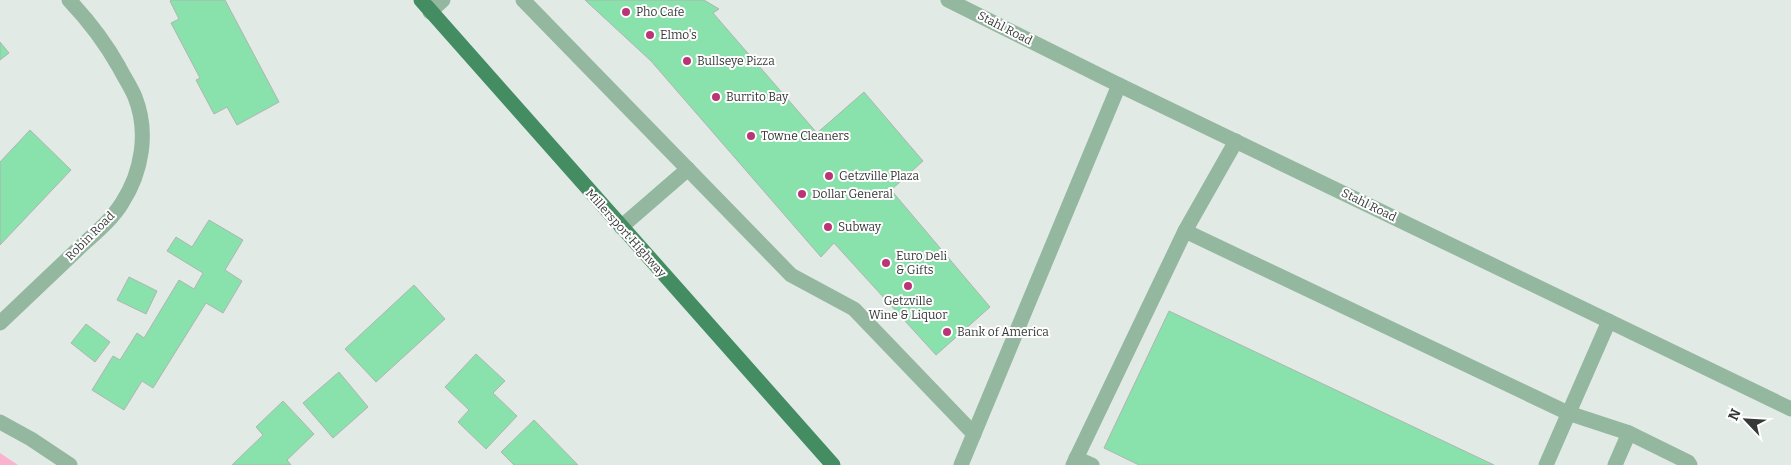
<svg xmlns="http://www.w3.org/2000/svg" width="1791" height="465" font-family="Bitter,serif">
  <rect width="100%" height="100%" fill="#e2eae5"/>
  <polygon fill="#fab2ce" points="0,453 18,465 0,465"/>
  <g fill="#89e1ab" stroke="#aeb6b1">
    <polygon points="171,0 225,0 279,102 237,125 227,107 214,114 196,80 200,78 171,23 179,19 170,1"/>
    <polygon points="585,0 704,0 719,9 713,13 817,133 864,92 923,161 891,190 990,307 936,355 834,243 821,257 651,61"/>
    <polygon points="0,42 9,53 0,60"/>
    <polygon points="30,130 71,170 0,245 0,162"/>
    <polygon points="209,220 243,240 225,270 242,281 223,313 206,303 153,388 142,381 124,410 92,390 113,356 120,360 137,333 144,338 179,280 194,289 203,273 167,251 176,237 192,247"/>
    <polygon points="129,277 157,291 146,314 117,300"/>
    <polygon points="414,285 445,319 376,382 345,349"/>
    <polygon points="1169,311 1494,465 1139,465 1104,448"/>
    <polygon points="86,324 110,342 95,362 71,343"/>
    <polygon points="476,354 505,381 493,393 517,416 486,449 458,422 469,410 445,387"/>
    <polygon points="339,372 368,407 333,438 303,403"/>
    <polygon points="283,401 314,434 287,460 291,465 232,465 263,435 256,427"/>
    <polygon points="534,420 578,465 514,465 501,452"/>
  </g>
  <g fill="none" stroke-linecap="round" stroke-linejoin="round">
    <g stroke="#93b79f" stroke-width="15">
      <polyline points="523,0 791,275 854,309 974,434"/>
      <polyline points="948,0 1119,85 1791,409"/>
      <polyline points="430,12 443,0"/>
      <polyline points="621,227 688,169"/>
      <polyline points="1185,231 1568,413 1629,433 1688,462 1690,465"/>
      <path d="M 0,323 C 26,298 52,274 78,249 C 93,235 111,221 122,203 C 142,172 149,132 135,97 C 131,87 124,77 119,67 C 105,42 88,20 69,0"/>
      <polyline points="0,422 31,439 70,465"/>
      <polyline points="1076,458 1092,465"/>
      <polyline points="961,465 1119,85"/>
      <polyline points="1073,465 1185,231 1236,141"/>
      <polyline points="1546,465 1609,321"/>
      <polyline points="1615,465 1629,433"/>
    </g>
    <polyline stroke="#448c61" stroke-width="15" points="421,0 833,465"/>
  </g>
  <g fill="#ba3476" stroke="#fff" stroke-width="2">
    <circle cx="626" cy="12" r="5"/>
    <circle cx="650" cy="35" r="5"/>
    <circle cx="687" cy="61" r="5"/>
    <circle cx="716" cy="97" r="5"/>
    <circle cx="751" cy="136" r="5"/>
    <circle cx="829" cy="176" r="5"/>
    <circle cx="802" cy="194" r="5"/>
    <circle cx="828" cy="227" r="5"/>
    <circle cx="886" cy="263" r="5"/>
    <circle cx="908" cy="286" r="5"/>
    <circle cx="947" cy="332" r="5"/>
  </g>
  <g text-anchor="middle" stroke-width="4" stroke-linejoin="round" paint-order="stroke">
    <g font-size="12" fill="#363937" stroke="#fff" text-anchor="start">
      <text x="636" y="16">Pho Cafe</text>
      <text x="660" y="39">Elmo's</text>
      <text x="697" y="65">Bullseye Pizza</text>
      <text x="726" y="101">Burrito Bay</text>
      <text x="761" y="140">Towne Cleaners</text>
      <text x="839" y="180">Getzville Plaza</text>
      <text x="812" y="198">Dollar General</text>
      <text x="838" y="231">Subway</text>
      <text x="896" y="260">Euro Deli<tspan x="896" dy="14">&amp; Gifts</tspan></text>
      <text x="908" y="305" text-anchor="middle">Getzville<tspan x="908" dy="14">Wine &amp; Liquor</tspan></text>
      <text x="957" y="336">Bank of America</text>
    </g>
    <g font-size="12" fill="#363937" stroke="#fff">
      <text transform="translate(1005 28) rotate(27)" y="4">Stahl Road</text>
      <text transform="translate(1369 205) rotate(26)" y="4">Stahl Road</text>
      <text transform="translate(626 233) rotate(48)" y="4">Millersport Highway</text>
      <text transform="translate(90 236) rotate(-45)" y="4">Robin Road</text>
    </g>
  </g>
  <g transform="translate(1746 420) rotate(295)" stroke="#ffffff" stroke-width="4" paint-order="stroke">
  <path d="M0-4L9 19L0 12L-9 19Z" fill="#363937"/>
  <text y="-8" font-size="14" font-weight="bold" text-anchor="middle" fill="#363937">N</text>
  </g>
</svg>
